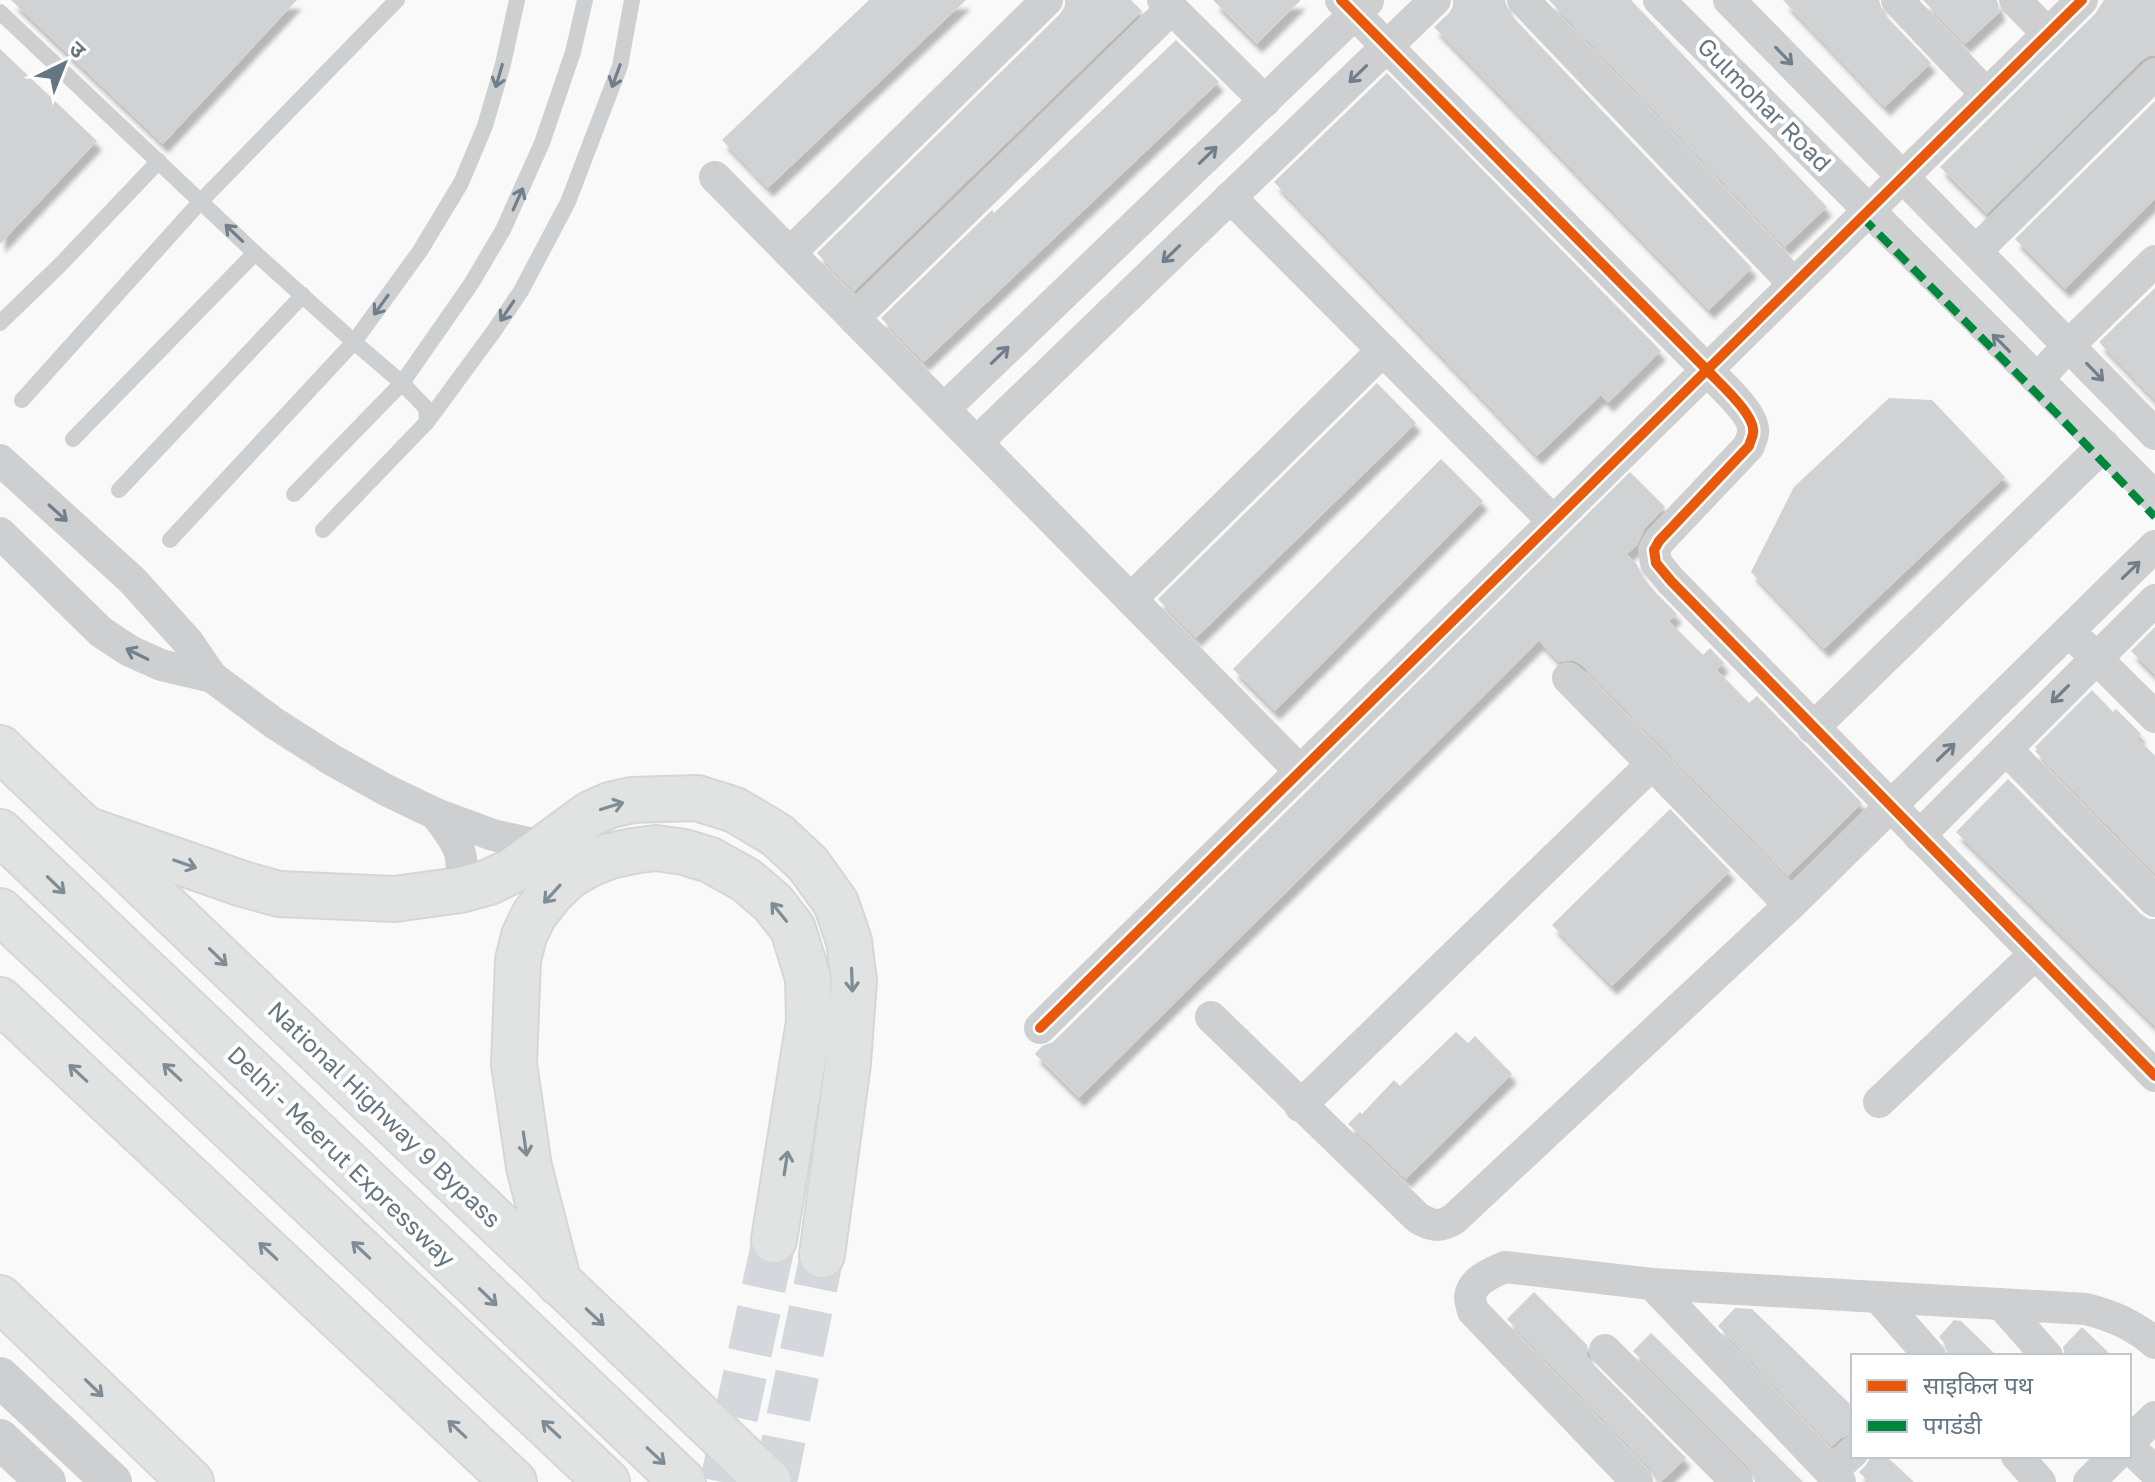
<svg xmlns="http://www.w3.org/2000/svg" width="2155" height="1482" font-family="'Golos Text','Noto Sans Devanagari',sans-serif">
  <defs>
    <filter id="shadow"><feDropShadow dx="5" dy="9" stdDeviation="2" flood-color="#0004"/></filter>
  </defs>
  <rect width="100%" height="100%" fill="#f9f9f9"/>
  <g fill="#d0d2d3" filter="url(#shadow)">
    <polygon points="11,0 297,0 163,144"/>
    <polygon points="869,0 966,0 768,188 722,140"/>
    <polygon points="1065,0 1131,0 1142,11 854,291 817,253 1060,14 1065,6"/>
    <polygon points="1213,0 1301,0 1257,44"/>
    <polygon points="1453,0 1505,0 1509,13 1752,268 1709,310 1434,27 1449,13 1453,6"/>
    <polygon points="1549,0 1631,0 1827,207 1785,247"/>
    <polygon points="1783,0 1879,0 1883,13 1931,63 1885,107"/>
    <polygon points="1923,0 1997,0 2000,12 1965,44"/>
    <polygon points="2104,0 2155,0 2155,56 2149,56 2142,60 1987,214 1940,167 2095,14"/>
    <polygon points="1176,40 1219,82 924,362 881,318 992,210 994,213"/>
    <polygon points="0,49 97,141 0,244"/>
    <polygon points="1387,73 1661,351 1608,403 1601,395 1537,456 1274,182"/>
    <polygon points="2155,101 2155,199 2065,289 2015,239"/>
    <polygon points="2155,288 2155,400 2099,342"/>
    <polygon points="1377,383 1416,423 1196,638 1158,599"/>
    <polygon points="1889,398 1932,400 2005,477 1824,649 1751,572 1794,487"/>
    <polygon points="1441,459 1483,501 1275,711 1233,669"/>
    <polygon points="1630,472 1665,507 1645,528 1637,545 1627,554 1637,565 1641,575 1656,593 1677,614 1669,621 1703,655 1710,648 1724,663 1717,670 1749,703 1757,696 1862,803 1788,876 1582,665 1572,660 1559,662 1539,641 1079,1098 1035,1054 1042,1046 1053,1042"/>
    <polygon points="2155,627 2155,675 2131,651"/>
    <polygon points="2092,690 2113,712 2116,709 2141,734 2137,738 2155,756 2155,874 2035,751 2037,749 2035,747"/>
    <polygon points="2008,779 2141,914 2149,919 2155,919 2155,1026 1956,832"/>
    <polygon points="1670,809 1730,871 1612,986 1552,925"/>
    <polygon points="1456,1032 1468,1043 1475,1036 1512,1074 1406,1179 1348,1124 1360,1112 1362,1114 1394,1080 1400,1086"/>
    <polygon points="1534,1292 1587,1345 1587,1356 1592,1363 1686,1458 1661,1482 1656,1480 1651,1469 1507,1319"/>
    <polygon points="1735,1308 1752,1309 1853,1407 1853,1434 1841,1438 1832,1446 1718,1326"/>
    <polygon points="1954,1320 1961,1321 1997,1356 1948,1356 1945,1344 1939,1337"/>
    <polygon points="2081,1328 2083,1328 2112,1356 2065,1356 2063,1347"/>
    <polygon points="1651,1333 1757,1436 1803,1482 1755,1482 1755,1476 1750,1469 1633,1351"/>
    <polygon points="1871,1456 1886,1456 1914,1482 1869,1482 1859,1472 1866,1465"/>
  </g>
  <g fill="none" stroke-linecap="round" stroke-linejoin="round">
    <g stroke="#d4d8dc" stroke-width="44" stroke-dasharray="44 22" stroke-linecap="butt">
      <polyline points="722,1482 774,1240"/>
      <polyline points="775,1482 822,1255"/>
    </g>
    <defs>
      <g id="trunk">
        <polyline points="0,748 769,1482"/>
        <polyline points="85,829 243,884 279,894 395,899 460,890 489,882 512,871 590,814 610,805 632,800 697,798 735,810 777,835 808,864 836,903 849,941 854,981 848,1063 822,1255"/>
        <polyline points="0,1000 514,1482"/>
        <polyline points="559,1283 529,1167 514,1064 518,960 524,936 534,915 551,893 569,876 590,864 610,856 633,851 656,848 684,852 710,860 746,880 773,903 793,929 808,978 809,1022 774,1240"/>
        <polyline points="0,1298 191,1482"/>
      </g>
      <g id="motorway">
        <polyline points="0,832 683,1482"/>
        <polyline points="0,911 607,1482"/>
      </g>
    </defs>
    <use href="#trunk" stroke="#d5d6d6" stroke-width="48"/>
    <use href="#motorway" stroke="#d5d6d6" stroke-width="48"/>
    <g stroke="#cecfd0" stroke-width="16">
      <polyline points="0,12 255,253 354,342 402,383 426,408 427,422"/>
      <polyline points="0,323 60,265 159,161"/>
      <polyline points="22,400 201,201 397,0"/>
      <polyline points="73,439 255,253"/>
      <polyline points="119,490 303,295"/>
      <polyline points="294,494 402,383 471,284 503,230 542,143 573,52 585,0"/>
      <polyline points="323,530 427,422 494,331 521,291 568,202 620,66 632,0"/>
      <polyline points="170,540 354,342 420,251 461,183 485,126 503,64 517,0"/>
    </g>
    <g stroke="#cecfd0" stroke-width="32">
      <polyline points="1163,0 1265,101"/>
      <path d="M 1341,0 L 1707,370 C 1719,383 1756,415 1753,433 C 1753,437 1750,441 1749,446 L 1659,541 L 1654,550 L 1656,563 L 1671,581 L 2155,1076"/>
      <polyline points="1523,0 1794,284"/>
      <polyline points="1659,0 2155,497"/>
      <polyline points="1729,0 2155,434"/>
      <polyline points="1897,0 1986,94"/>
      <polyline points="2015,0 2048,34"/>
      <polyline points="715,177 1300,771"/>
      <polyline points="1230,197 1553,521"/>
      <polyline points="1976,251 2155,74"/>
      <polyline points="790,253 1047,0"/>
      <polyline points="854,318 1172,8"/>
      <polyline points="2038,379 2069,345 2155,261"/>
      <polyline points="944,409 1368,1"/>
      <polyline points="977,442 1435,0"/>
      <polyline points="0,460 132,580 188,642 212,677 274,723 332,760 386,790 436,814 493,835 547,847"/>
      <polyline points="0,533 101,632 130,651 161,665 212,677"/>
      <polyline points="1131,599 1383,350"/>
      <polyline points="2081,643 2155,717"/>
      <polyline points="1568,678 1790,905"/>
      <polyline points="1813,728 2104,445"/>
      <polyline points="2006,749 2155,901"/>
      <path d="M 436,814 C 458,844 466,851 460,890"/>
      <polyline points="1919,836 2155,600"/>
      <path d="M 1211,1017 L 1418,1218 C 1432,1226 1439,1228 1454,1219 L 1790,905 L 2155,546"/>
      <polyline points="1040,1028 2082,0"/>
      <polyline points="1879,1102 2035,954"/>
      <polyline points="1300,1106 1652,764"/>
      <polyline points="1652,1284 1840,1482"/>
      <polyline points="1878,1297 1930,1356"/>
      <polyline points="2001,1304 2047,1356"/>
      <polyline points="1605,1350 1737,1482"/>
      <polyline points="2129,1442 2155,1417"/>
      <polyline points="2129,1447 2155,1472"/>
      <polyline points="2017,1456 2040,1482"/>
      <polyline points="1831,1472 1853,1452"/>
      <path d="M 1637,1482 L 1473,1311 C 1472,1306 1470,1302 1470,1297 C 1472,1280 1492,1273 1505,1267 L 1652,1284 L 2086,1309 C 2113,1316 2134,1325 2155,1343"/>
      <polyline points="2089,1482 2115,1456"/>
    </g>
    <g stroke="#cecfd0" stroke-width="40">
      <polyline points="0,1377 112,1482"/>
      <polyline points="0,1439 46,1482"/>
    </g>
    <use href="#trunk" stroke="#e1e2e2" stroke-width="44"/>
    <use href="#motorway" stroke="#e1e2e2" stroke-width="44"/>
    <polyline stroke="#00873e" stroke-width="8" stroke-dasharray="16 8" stroke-linecap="butt" points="1862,217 2055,412 2155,517"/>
    <defs>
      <g id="cycleway">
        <path d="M 1341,0 L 1707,370 C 1719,383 1756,415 1753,433 C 1753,437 1750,441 1749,446 L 1659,541 L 1654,550 L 1656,563 L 1671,581 L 2155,1076"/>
        <polyline points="1040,1028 2082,0"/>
      </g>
    </defs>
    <use href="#cycleway" stroke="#fff" stroke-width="15"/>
    <use href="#cycleway" stroke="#e8590c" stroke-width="10"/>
  </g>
  <defs><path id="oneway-shaft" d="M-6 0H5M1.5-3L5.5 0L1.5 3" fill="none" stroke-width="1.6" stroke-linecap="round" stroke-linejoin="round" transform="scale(2)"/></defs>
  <g stroke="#707f8b">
    <use href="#oneway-shaft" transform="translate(1784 56) rotate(46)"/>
    <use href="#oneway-shaft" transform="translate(1358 74) rotate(136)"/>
    <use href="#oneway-shaft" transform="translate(499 76) rotate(106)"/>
    <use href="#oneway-shaft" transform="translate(616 76) rotate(110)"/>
    <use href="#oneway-shaft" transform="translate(1208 155) rotate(-44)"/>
    <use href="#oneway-shaft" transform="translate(518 199) rotate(-66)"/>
    <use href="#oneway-shaft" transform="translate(234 233) rotate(-136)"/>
    <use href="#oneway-shaft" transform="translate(1171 254) rotate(136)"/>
    <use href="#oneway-shaft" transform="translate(381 305) rotate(126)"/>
    <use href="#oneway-shaft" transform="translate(507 311) rotate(124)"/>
    <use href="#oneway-shaft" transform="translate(2001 343) rotate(-135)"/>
    <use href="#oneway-shaft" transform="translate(1000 355) rotate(-44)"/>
    <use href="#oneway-shaft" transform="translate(2095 372) rotate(46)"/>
    <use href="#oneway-shaft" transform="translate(58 513) rotate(42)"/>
    <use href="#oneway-shaft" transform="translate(2131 570) rotate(-44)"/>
    <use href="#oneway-shaft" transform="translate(137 654) rotate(-154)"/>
    <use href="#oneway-shaft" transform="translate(2060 694) rotate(135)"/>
    <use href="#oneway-shaft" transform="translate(1946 752) rotate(-44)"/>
  </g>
  <g stroke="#7e8c96">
    <use href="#oneway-shaft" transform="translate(612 806) rotate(-17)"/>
    <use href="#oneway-shaft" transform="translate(185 864) rotate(19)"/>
    <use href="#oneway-shaft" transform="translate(56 885) rotate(44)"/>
    <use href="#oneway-shaft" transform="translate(552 894) rotate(132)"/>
    <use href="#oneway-shaft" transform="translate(779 912) rotate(-129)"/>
    <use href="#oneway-shaft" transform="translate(218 957) rotate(44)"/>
    <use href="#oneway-shaft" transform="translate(852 980) rotate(88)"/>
    <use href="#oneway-shaft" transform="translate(172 1072) rotate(-137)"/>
    <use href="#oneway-shaft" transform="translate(78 1073) rotate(-137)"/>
    <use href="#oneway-shaft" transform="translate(525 1144) rotate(82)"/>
    <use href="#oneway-shaft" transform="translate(786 1163) rotate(-81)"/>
    <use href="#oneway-shaft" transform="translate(361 1250) rotate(-137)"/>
    <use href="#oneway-shaft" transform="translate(268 1251) rotate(-137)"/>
    <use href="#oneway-shaft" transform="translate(488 1297) rotate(44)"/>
    <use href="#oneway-shaft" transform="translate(595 1317) rotate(43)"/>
    <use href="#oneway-shaft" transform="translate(94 1388) rotate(44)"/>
    <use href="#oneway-shaft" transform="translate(457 1429) rotate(-137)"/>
    <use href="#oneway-shaft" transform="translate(551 1429) rotate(-137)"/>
    <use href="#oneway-shaft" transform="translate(656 1456) rotate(43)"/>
  </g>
  <g text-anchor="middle" stroke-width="8" stroke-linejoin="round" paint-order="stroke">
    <g font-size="24" fill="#657683" stroke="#fff">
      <text transform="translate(1764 105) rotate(45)" y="8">Gulmohar Road</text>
      <text transform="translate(384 1115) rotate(44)" y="8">National Highway 9 Bypass</text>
      <text transform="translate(341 1157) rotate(44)" y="8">Delhi - Meerut Expressway</text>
    </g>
  </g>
  <rect x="1851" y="1354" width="280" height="104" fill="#ffffff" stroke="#c1c8cd" stroke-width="2"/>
  <rect x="1867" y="1380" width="40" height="12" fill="#e8590c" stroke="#c1c8cd" stroke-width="2"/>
  <text x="1923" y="1394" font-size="24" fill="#657683">साइकिल पथ</text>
  <rect x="1867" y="1420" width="40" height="12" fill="#00873e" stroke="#c1c8cd" stroke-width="2"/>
  <text x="1923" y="1434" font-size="24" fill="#657683">पगडंडी</text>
  <g transform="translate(64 64) rotate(43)" stroke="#ffffff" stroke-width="6" paint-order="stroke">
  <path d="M0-6L14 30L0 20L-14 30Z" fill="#657683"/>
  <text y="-12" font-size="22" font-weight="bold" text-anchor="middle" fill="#657683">उ</text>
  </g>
</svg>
